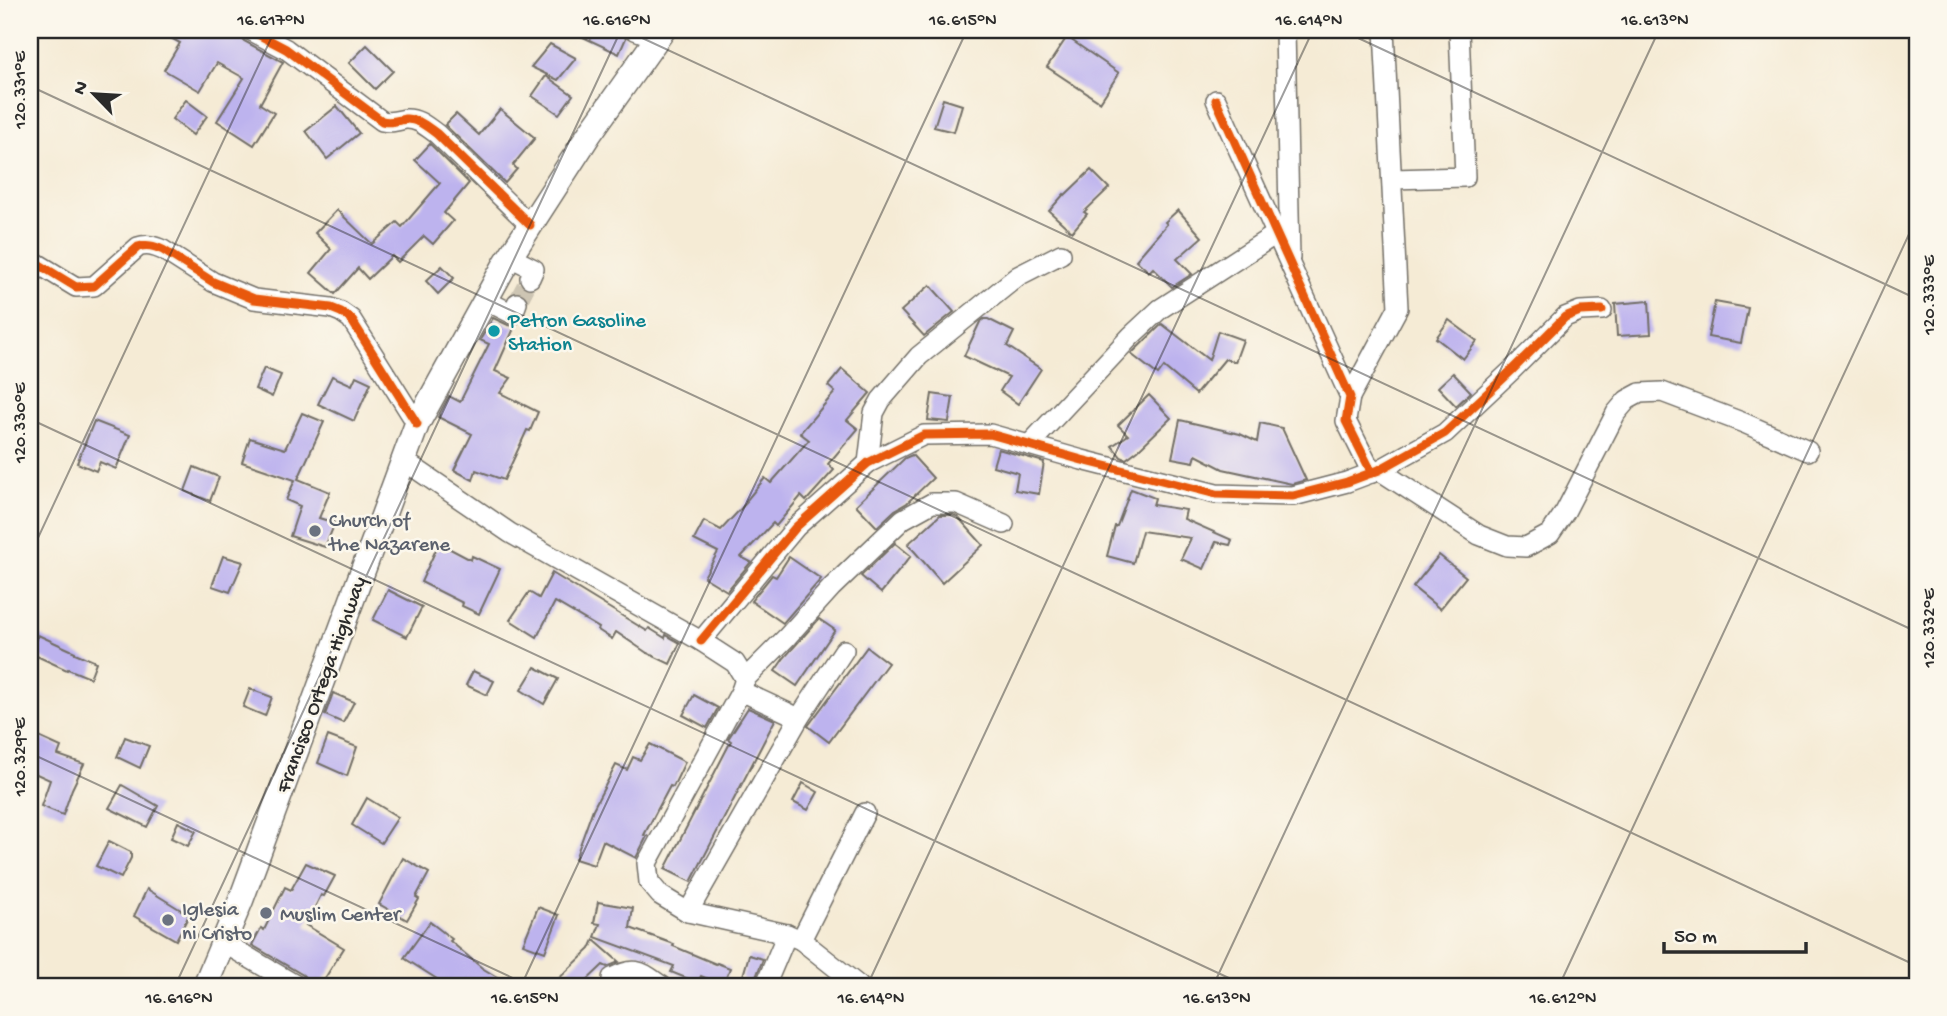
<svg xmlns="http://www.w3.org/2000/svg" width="1947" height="1016" font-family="'Gochi Hand',sans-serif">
  <rect width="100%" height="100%" fill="#fbf7ec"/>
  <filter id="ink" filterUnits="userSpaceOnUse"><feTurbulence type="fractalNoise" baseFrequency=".0143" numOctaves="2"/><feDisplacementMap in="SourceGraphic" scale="14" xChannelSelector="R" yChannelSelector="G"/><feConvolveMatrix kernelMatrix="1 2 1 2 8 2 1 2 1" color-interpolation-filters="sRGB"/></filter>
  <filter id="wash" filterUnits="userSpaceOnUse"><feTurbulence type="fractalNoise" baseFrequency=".00686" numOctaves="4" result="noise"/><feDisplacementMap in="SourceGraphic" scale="28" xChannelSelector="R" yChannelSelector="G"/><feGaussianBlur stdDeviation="1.57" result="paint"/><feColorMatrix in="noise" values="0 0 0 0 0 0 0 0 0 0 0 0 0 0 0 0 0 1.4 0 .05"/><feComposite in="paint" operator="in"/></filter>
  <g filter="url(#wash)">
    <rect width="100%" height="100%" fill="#f5ebd5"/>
    <g id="blocks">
      <g fill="#bdb3ee">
        <polygon points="156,30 230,30 239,35 244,41 283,62 260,104 274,113 254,145 217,121 244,78 217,63 200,91 164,70 180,43"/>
        <polygon points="568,30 613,30 624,35 626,38 619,54"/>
        <polygon points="1067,37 1119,73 1100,102 1047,67"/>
        <polygon points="550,44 576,58 558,80 531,67"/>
        <polygon points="367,45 393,71 375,89 349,63"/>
        <polygon points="546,76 573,95 559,114 532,96"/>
        <polygon points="943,99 962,105 954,132 934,127"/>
        <polygon points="186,100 207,116 193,135 172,119"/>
        <polygon points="337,106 359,133 327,159 306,131"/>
        <polygon points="500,109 535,138 513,165 517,169 505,183 445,125 456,114 479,135"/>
        <polygon points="430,144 469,183 444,213 453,221 433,244 424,236 398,262 392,256 368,279 358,268 335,294 311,273 331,249 315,233 337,210 372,244 397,222 402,227 440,183 415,160"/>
        <polygon points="1091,170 1109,188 1084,212 1087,214 1072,232 1049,211 1064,194 1065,195"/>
        <polygon points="1178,210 1202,237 1177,259 1192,274 1172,287 1153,268 1149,272 1136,260 1167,224 1165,222"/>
        <polygon points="442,266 454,278 438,294 426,281"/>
        <polygon points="930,285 954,312 924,336 901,311"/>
        <polygon points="1649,301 1651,334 1617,336 1615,304"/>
        <polygon points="1715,302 1748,308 1741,343 1708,337"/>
        <polygon points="493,318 508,325 515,326 495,371 511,378 500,393 538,412 530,431 527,430 504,480 476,470 473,480 454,470 472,434 438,417 449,396 460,402 489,344 480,340"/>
        <polygon points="984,319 988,319 1014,332 1007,346 1041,369 1018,404 1000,391 1009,377 964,356 980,322"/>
        <polygon points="1449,320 1477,341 1463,359 1436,338"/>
        <polygon points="1162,324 1209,360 1218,331 1243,340 1235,362 1225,359 1196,394 1164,367 1158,375 1131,354"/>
        <polygon points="264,368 281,375 272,397 255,389"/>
        <polygon points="842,369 870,393 847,420 858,429 828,464 834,470 806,501 801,496 776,526 773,523 741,557 751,562 727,591 704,577 718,552 694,540 704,521 721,530 747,502 746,501 765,478 771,483 809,440 800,433 835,392 828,386"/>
        <polygon points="1453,373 1471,392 1456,406 1438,387"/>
        <polygon points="332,376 352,385 356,376 371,383 354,421 318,404"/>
        <polygon points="932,394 953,397 949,422 928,420"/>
        <polygon points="1149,395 1171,418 1138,450 1126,459 1121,457 1112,446 1128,435 1118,425"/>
        <polygon points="302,413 324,422 298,479 330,492 319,518 335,523 325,547 290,536 300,506 286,500 295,480 242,462 250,438 285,449"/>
        <polygon points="1180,420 1240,434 1257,442 1260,423 1282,428 1306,480 1292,484 1223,469 1196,455 1194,462 1172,458"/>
        <polygon points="94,421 130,435 116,469 100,462 96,471 77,463"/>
        <polygon points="998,449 1044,462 1039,494 1015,490 1018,473 993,466"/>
        <polygon points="912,455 933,478 907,503 895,510 877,527 856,505 905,458"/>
        <polygon points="194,467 219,477 210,501 185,491"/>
        <polygon points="1131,489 1155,498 1153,505 1186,510 1184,519 1232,540 1230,545 1216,542 1204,569 1181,559 1191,538 1142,531 1133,563 1107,556 1115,526 1117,526"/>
        <polygon points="940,515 953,515 958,517 983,545 942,583 908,544"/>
        <polygon points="439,543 471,560 472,556 500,569 479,614 462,606 463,603 421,582"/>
        <polygon points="895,543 911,556 881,593 861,576"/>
        <polygon points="1439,555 1466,577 1440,609 1413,587"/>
        <polygon points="223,556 243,562 230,592 212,586"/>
        <polygon points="789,557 821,579 783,623 751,601 772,575 776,577"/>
        <polygon points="552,573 647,631 649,628 665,638 666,635 680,643 670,664 647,653 616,632 612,639 598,630 599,628 555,602 537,637 510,620 529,592 539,598"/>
        <polygon points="388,590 422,607 407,637 373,620"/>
        <polygon points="819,619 835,630 797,686 775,671 784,658"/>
        <polygon points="38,635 75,652 75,653 96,662 90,678 68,669 67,670 30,653"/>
        <polygon points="867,647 888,663 829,742 808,726"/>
        <polygon points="535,667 558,679 544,704 521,690"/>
        <polygon points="473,671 494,681 487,695 466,685"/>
        <polygon points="250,689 272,697 265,716 243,707"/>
        <polygon points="333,693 354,702 343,723 325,715"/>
        <polygon points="694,695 718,708 707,728 683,715"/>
        <polygon points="748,708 775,720 691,882 665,869 731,741 728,739"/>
        <polygon points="30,733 61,747 58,755 84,764 72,789 63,815 41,806 50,780 30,771"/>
        <polygon points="328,736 357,747 347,776 318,763"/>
        <polygon points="125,737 149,746 140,768 117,757"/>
        <polygon points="650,744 685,762 673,787 670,786 644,835 647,836 636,858 603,841 594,865 575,859 593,809 616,765 627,770 633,757 640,760"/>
        <polygon points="803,783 818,792 808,810 793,802"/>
        <polygon points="122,785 158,806 147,827 109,808"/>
        <polygon points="367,798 398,817 381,843 352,825"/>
        <polygon points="178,822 196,831 188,846 171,838"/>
        <polygon points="109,841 131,852 131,858 121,878 96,866"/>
        <polygon points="403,858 429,873 416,897 419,899 407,920 379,904"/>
        <polygon points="306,863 335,876 324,896 321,895 306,925 344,948 320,986 309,986 308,981 303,975 252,945 261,928 264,930 285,887 291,890"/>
        <polygon points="147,889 189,915 176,940 134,916"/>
        <polygon points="598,902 633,908 630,928 674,944 673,946 716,964 717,963 730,968 723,985 701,976 698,983 671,972 674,966 595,937 600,924 594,923"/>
        <polygon points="538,907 559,915 545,952 523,944"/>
        <polygon points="430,922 452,939 450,941 482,968 512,986 448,986 404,958"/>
        <polygon points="594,940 619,962 607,967 603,965 581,986 551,986 590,949"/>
        <polygon points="749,955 763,959 754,982 742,979"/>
      </g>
    </g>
  </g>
  <g filter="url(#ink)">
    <use href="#blocks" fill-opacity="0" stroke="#726e66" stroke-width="2"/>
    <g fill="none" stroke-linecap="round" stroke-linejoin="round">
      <polyline stroke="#cdc5b3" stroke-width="19" stroke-dasharray="19 10" stroke-linecap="butt" points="517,303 530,278"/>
      <defs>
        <g id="minor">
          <path d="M 250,30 L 286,49 L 382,121 C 391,123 396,121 405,119 C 418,118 427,127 437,134 L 530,225"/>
          <polyline points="635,30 657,38"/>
          <polyline points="1285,30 1290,258"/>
          <polyline points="1216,100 1350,397 1346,421 1372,473"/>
          <polyline points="1392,179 1465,177 1459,30"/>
          <polyline points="510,257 534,269 530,278"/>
          <path d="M 30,259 L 76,287 L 94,286 L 138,247 C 147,244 154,246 163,250 L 213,282 L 254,299 L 331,308 L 341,312 L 351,319 L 417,424"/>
          <polyline points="485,300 513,314 517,303"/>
          <polyline points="1350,397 1398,308 1384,30"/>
          <polyline points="1029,445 1131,336 1160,309 1276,234"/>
          <polyline points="403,460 510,533 701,641 735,663 745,679"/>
          <polyline points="868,463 874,413 881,400 919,356 1018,276 1061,254"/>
          <polyline points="1379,470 1479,535 1507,546 1526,547 1550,534 1565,512 1616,413 1627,400 1640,393 1662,392 1744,423 1808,451"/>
          <polyline points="701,641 796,527 868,463 924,435 990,434 1082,460 1216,494 1293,496 1347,482 1379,470 1445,433 1511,371 1565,317 1580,311 1602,310"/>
          <polyline points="741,691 799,718"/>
          <polyline points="688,912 799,718 844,650"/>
          <polyline points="801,940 865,813"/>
          <polyline points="224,943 297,986"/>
          <path d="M 612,978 C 637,965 641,972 662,986"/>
          <polyline points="765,986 787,934"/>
          <polyline points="859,986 801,940 787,934 688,912 660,895 649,882 647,863 741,691 745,679 786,638 832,587 903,519 932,503 956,503 1004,524"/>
        </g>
        <polyline id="major" points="205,986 241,900 417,424 506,263 590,133 663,30"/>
      </defs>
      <use href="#minor" stroke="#726e66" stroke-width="22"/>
      <use href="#major" stroke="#726e66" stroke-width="27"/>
      <use href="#minor" stroke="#fff" stroke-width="19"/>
      <use href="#major" stroke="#fff" stroke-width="24"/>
      <defs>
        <g id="cycleway">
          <path d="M 250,30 L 286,49 L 382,121 C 391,123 396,121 405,119 C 418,118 427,127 437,134 L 530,225"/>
          <polyline points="1216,100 1350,397 1346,421 1372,473"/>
          <path d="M 30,259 L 76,287 L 94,286 L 138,247 C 147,244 154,246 163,250 L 213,282 L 254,299 L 331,308 L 341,312 L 351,319 L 417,424"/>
          <polyline points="701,641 796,527 868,463 924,435 990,434 1082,460 1216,494 1293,496 1347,482 1379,470 1445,433 1511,371 1565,317 1580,311 1602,310"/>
        </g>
      </defs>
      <use href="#cycleway" stroke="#fbf7ec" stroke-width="13"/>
      <use href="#cycleway" stroke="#e8590c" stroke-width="9"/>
    </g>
  </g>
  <path fill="none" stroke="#2b2b2b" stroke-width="2" stroke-opacity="0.45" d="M 625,30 L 1917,632M 1341,30 L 1917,299M 30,86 L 1917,966M 30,419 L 1246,986M 30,555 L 275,30M 30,753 L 530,986M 175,986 L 621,30M 521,986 L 967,30M 867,986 L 1313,30M 1213,986 L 1659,30M 1559,986 L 1917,217M 1905,986 L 1917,959"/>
  <circle fill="#0f9aa8" stroke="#fbf7ec" stroke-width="2.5" cx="494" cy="331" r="7"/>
  <g fill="#6b7280" stroke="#fbf7ec" stroke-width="2.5">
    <circle cx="315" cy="531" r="7"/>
    <circle cx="266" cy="913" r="7"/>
    <circle cx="168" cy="920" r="7"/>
  </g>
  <g text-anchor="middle" stroke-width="5" stroke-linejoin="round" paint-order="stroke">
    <g font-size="21" fill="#0d838f" stroke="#fbf7ec" text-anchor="start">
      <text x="508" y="326">Petron Gasoline<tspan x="508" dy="24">Station</tspan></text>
    </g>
    <g font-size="21" fill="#5b616d" stroke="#fbf7ec" text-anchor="start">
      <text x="329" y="526">Church of<tspan x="329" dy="24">the Nazarene</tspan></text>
      <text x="182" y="915">Iglesia<tspan x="182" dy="24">ni Cristo</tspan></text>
      <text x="280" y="920">Muslim Center</text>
    </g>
    <g font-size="21" fill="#2b2b2b" stroke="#fbf7ec">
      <text transform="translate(320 684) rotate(-70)" y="7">Francisco Ortega Highway</text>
    </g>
  </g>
  <rect width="1947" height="1016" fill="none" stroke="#fbf7ec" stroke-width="77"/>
  <g transform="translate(94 94) rotate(295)" stroke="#fbf7ec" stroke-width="5" paint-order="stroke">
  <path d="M0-5L12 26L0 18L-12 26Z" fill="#2b2b2b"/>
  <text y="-10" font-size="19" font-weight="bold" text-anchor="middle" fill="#2b2b2b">N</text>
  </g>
  <path d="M1664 942v10h142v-10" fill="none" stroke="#2b2b2b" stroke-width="3.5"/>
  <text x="1674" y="942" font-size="21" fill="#2b2b2b" stroke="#fbf7ec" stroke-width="5" paint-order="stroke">50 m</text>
  <rect x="38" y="38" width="1871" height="940" fill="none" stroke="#2b2b2b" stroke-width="2.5"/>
  <g font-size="18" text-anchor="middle" fill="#2b2b2b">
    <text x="271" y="25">16.617°N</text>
    <text x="617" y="25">16.616°N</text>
    <text x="963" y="25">16.615°N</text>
    <text x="1309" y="25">16.614°N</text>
    <text x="1655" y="25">16.613°N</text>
    <text transform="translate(19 90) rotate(-90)" y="6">120.331°E</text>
    <text transform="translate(1928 295) rotate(-90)" y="6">120.333°E</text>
    <text transform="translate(19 423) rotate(-90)" y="6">120.330°E</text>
    <text transform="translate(1928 628) rotate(-90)" y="6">120.332°E</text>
    <text transform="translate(19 757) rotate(-90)" y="6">120.329°E</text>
    <text x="179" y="1003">16.616°N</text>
    <text x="525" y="1003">16.615°N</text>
    <text x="871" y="1003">16.614°N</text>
    <text x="1217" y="1003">16.613°N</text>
    <text x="1563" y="1003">16.612°N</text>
  </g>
</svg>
